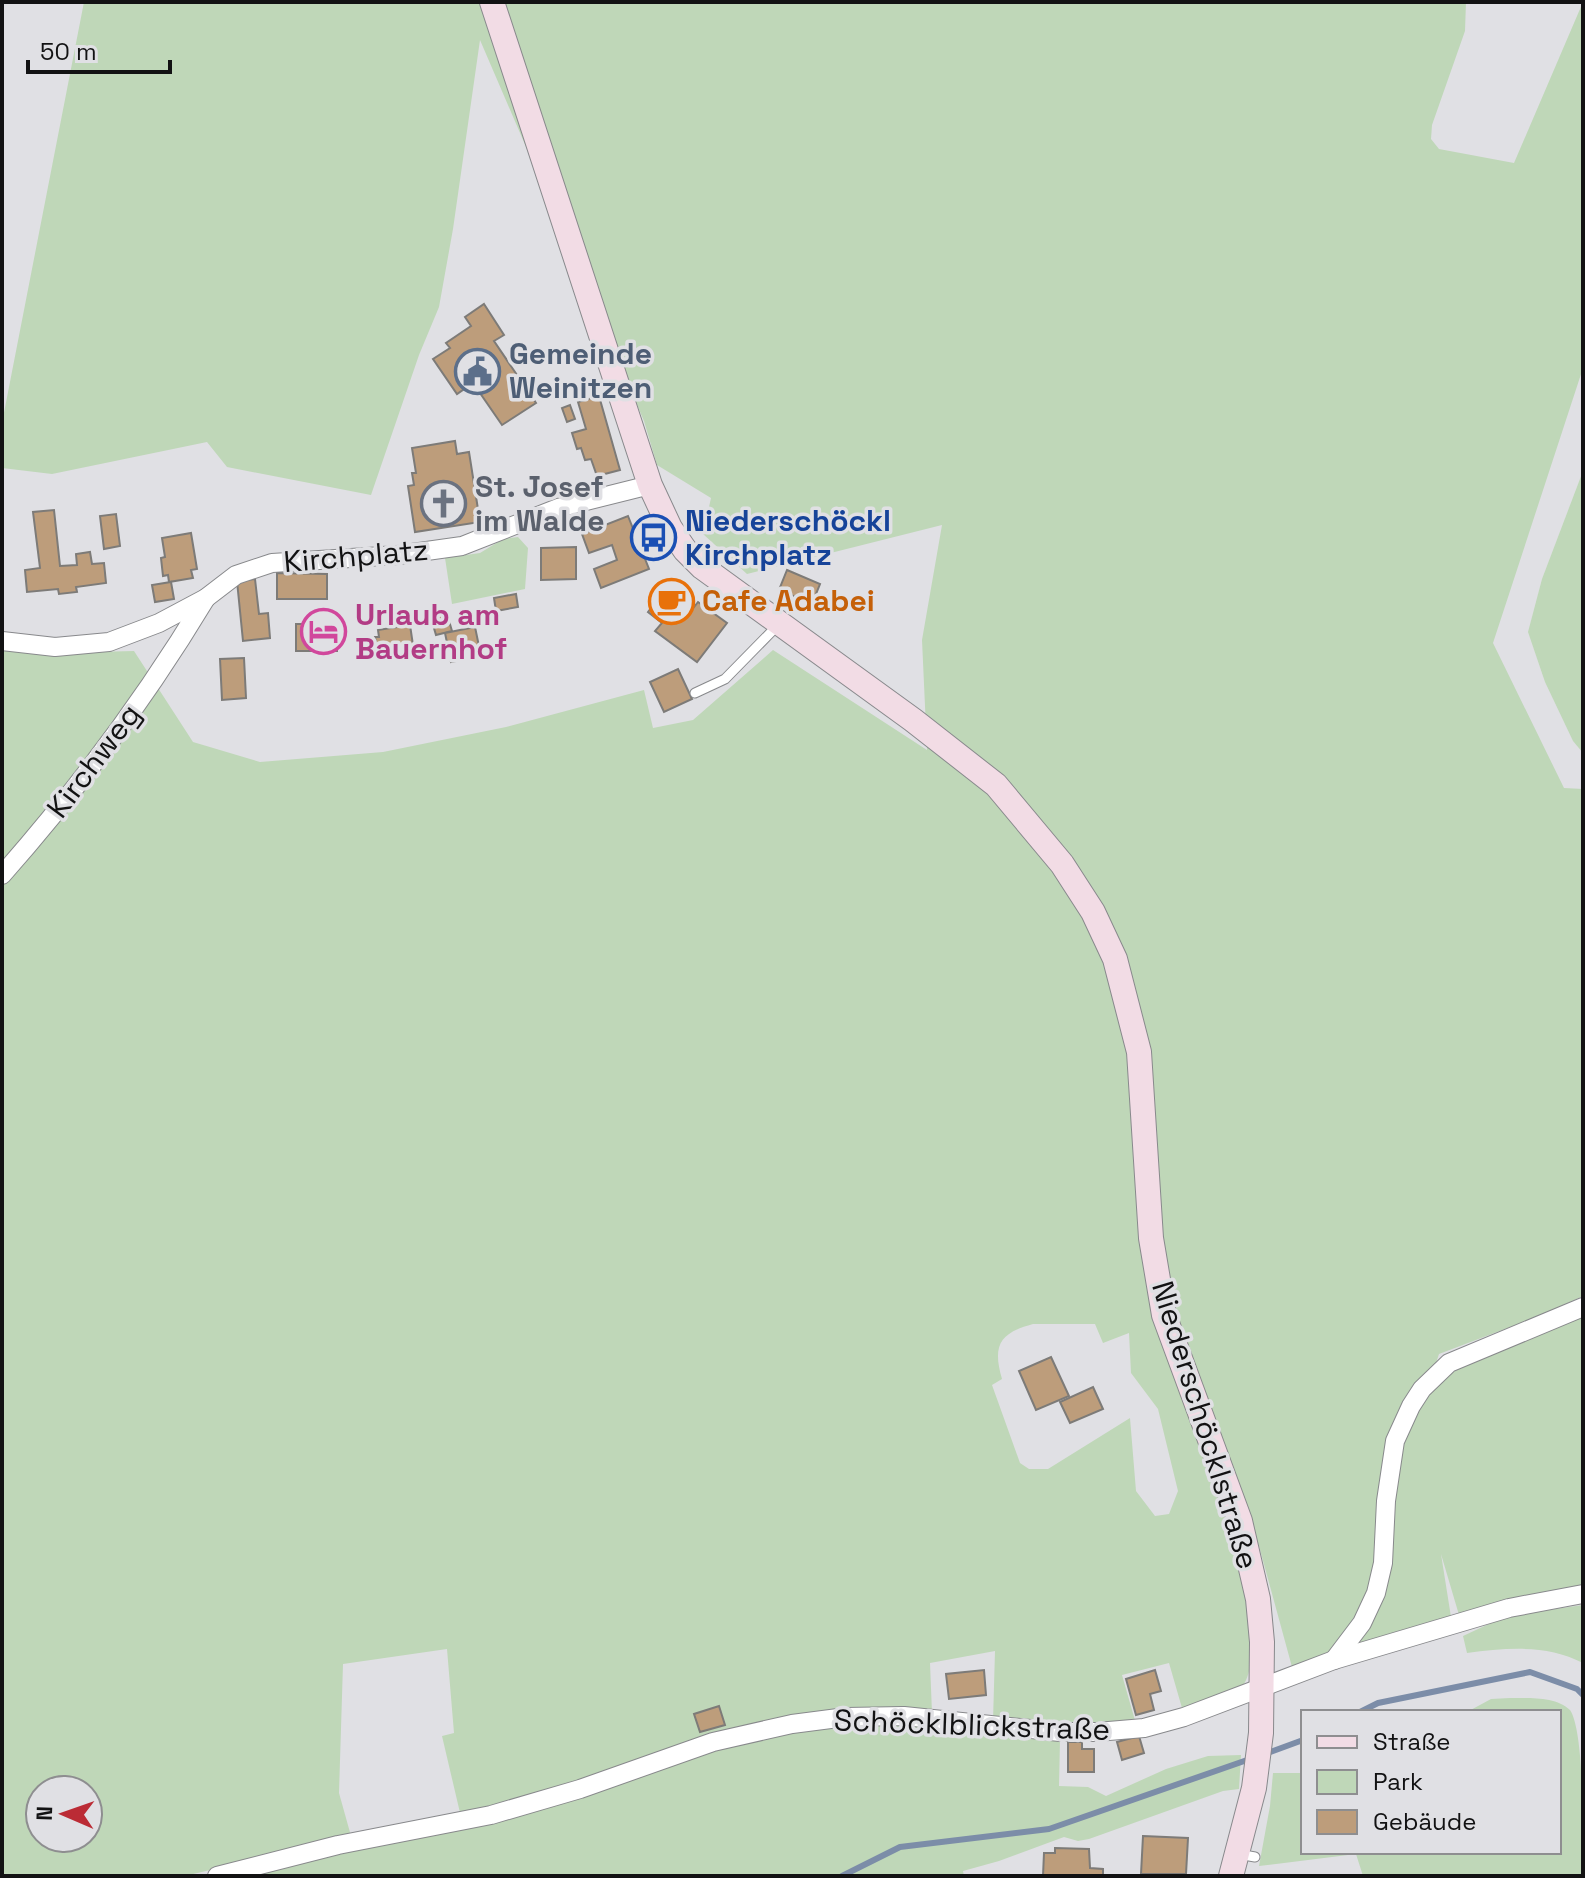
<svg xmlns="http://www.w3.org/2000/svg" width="1585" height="1878" font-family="'Space Grotesk',sans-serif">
  <rect width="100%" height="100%" fill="#e0e0e4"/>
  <g fill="#bfd7b8" fill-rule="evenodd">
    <path d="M 84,2 L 1466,2 L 1465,31 L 1432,125 L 1431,139 L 1439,149 L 1514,163 L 1583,2 L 1583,368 L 1493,643 L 1564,788 L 1583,789 L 1583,1296 L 1539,1316 L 1439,1354 L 1429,1384 L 1448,1370 L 1583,1311 L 1583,1589 L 1459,1615 L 1441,1554 L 1451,1617 L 1292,1667 L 1259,1546 L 1234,1553 C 1243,1582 1261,1658 1244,1684 L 1182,1708 L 1169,1663 L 1122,1675 L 1136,1724 L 1121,1726 L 993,1721 L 995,1651 L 930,1663 L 932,1713 L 845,1713 L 461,1817 L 442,1736 L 454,1733 L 447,1649 L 343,1664 L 339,1793 L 351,1836 L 185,1876 L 2,1876 L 2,647 L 54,653 L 134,651 L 193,742 L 260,762 L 383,752 L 506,727 L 644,690 L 653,728 L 693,720 L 773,650 L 927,750 L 922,640 L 942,525 L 747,574 L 703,534 L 711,498 L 657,465 L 644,421 L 480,40 L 453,229 L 439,307 L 419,355 L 371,495 L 227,467 L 207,442 L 52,474 L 2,468 L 2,423 ZM 1033,1324 L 1095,1324 L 1103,1343 L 1129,1333 L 1131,1373 L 1158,1409 L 1178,1491 L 1169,1514 L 1155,1516 L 1136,1491 L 1130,1418 L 1048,1469 L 1029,1469 L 1020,1463 L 992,1385 L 1002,1379 C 992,1345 1000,1333 1033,1324 ZM 40,1790 L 88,1790 L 88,1838 L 40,1838 Z"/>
    <polygon points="1583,471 1583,753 1573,741 1545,682 1528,632 1542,579"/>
    <polygon points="518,537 528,548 525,589 452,604 445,558 480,553 503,539"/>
    <path d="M 1583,1605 L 1583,1663 C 1547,1644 1507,1648 1467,1653 L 1463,1636 L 1506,1616 Z"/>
    <path d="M 1510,1698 C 1528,1698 1556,1696 1570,1710 C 1585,1732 1583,1842 1583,1876 L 1363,1876 L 1356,1854 L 1259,1866 L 1270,1806 L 1273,1773 L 1303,1773 L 1303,1852 L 1559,1852 L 1559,1712 L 1467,1712 L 1491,1699 Z"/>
    <polygon points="904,1725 1060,1740 1059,1786 1088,1787 1106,1796 1166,1769 1208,1756 1241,1755 1239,1789 1223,1791 1089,1839 1078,1841 1064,1837 999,1861 963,1871 964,1876 253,1876 340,1854 493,1823 582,1797 715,1750 794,1733 846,1726"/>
  </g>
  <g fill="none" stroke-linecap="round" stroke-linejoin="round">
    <g stroke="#7c8da8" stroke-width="6">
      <polyline points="1360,1712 1378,1703 1530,1672 1577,1689 1583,1695"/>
      <polyline points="1265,1754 1303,1740"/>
      <polyline points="842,1876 900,1847 1049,1829 1250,1759"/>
    </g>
  </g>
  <g fill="#bd9d7b" stroke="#7d7b78" stroke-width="2">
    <polygon points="484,304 504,335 494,341 536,403 502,425 473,383 457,394 433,359 450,348 446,343 471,326 465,317"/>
    <polygon points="599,396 620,470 597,476 591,459 585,460 581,448 577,449 572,433 586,429 578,402"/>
    <polygon points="570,405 575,419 567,422 562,408"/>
    <polygon points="455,441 457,454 469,452 480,522 415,532 408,486 414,485 412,473 416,473 412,448"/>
    <polygon points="54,510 60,566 77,565 76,554 90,552 92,564 104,563 106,583 76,587 77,592 59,594 58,589 27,592 25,570 40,568 33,512"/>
    <polygon points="116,514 120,546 104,549 100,516"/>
    <polygon points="628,516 649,569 601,588 594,569 617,560 612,545 589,553 582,534"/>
    <polygon points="191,533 197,569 191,570 193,578 169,582 168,575 163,576 161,558 165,557 162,538"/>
    <polygon points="576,547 576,579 541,580 541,548"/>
    <polygon points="787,570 820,584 812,604 779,590"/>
    <polygon points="277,573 327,574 327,599 277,599"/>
    <polygon points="255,579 259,614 268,613 270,638 243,641 237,581"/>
    <polygon points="171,582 174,599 155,602 152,585"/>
    <polygon points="667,587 694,607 698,602 727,623 697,662 655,631 662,623 648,612"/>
    <polygon points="516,594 518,607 496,611 494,598"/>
    <polygon points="447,614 452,631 436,635 431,618"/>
    <rect x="296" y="624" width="41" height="27"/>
    <polygon points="410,625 414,652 379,658 375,637 379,637 378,630"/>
    <polygon points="475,627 481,656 451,662 445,633"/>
    <polygon points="244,658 246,698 222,700 220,659"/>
    <polygon points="678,669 692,699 664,712 650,682"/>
    <polygon points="1051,1357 1069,1396 1036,1410 1019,1371"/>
    <polygon points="1093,1387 1103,1409 1070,1423 1060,1402"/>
    <polygon points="984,1670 986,1695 949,1699 946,1674"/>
    <polygon points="1155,1670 1161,1691 1150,1694 1154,1710 1136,1715 1126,1679"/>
    <polygon points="719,1706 725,1725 700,1732 694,1714"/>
    <polygon points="1139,1736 1144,1753 1122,1760 1117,1742"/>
    <polygon points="1068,1742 1082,1742 1082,1749 1094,1749 1094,1772 1068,1772"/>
    <polygon points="1143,1836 1188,1838 1186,1874 1141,1874"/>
    <polygon points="1055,1848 1089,1849 1090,1868 1103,1869 1103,1876 1043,1876 1044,1853 1055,1853"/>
  </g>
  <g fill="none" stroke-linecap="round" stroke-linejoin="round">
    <defs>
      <g id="lane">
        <polyline points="695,693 725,679 778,625"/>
        <polyline points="1238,1854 1255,1857"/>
      </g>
      <g id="street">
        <polyline points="2,641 55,647 109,642 159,623 206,598 236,575 272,563 398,555 462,546 558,508 650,485"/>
        <path d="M 2,875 C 78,789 147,696 206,598"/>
        <polyline points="1334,1660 1362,1623 1376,1593 1383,1563 1386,1501 1395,1441 1411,1406 1422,1389 1449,1363 1583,1307"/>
        <polyline points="217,1876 338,1845 491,1815 580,1789 713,1742 792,1724 846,1717 904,1716 1060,1732 1097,1732 1144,1728 1184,1717 1334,1660 1509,1608 1583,1594"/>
      </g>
      <polyline id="secondary" points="492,2 650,485 670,528 685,550 702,567 913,720 996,785 1062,864 1093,912 1115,959 1139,1052 1151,1238 1164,1315 1240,1521 1258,1599 1262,1642 1261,1733 1254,1788 1231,1876"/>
    </defs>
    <use href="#lane" stroke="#88898c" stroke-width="11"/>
    <use href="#street" stroke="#88898c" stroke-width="20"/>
    <use href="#secondary" stroke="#88898c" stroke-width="26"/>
    <use href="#lane" stroke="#fff" stroke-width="9"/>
    <use href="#street" stroke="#fff" stroke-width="18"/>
    <use href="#secondary" stroke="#f2dce5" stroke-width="24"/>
  </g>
  <defs>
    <symbol id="civic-ring" viewBox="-11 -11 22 22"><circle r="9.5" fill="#e0e0e4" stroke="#5c6f8a" stroke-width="1.5"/><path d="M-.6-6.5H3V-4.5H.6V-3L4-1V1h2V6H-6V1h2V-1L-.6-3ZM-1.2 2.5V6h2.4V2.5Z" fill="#5c6f8a"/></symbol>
    <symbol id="church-ring" viewBox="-11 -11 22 22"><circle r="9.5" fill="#e0e0e4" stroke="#6b7280" stroke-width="1.5"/><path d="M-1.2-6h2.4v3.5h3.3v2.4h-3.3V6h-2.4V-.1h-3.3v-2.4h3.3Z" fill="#6b7280"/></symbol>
    <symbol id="bus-ring" viewBox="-11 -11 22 22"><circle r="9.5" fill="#e0e0e4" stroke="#1a4fb4" stroke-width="1.5"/><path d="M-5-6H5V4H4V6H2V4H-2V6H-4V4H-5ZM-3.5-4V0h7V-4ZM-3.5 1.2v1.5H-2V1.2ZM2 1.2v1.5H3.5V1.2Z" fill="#1a4fb4"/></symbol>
    <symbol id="cafe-ring" viewBox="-11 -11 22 22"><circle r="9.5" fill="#e0e0e4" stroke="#e8710a" stroke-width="1.5"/><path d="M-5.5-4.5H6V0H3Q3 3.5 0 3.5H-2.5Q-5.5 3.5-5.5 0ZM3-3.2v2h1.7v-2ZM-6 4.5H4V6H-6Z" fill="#e8710a"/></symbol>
    <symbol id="hotel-ring" viewBox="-11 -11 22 22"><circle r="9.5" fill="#e0e0e4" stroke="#d1479c" stroke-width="1.5"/><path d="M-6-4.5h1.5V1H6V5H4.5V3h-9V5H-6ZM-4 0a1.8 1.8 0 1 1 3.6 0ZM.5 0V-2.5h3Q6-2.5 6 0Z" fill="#d1479c"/></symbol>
  </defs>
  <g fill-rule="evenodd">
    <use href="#civic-ring" x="452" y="346" width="51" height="51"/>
    <use href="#church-ring" x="418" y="478" width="51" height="51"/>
    <use href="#bus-ring" x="628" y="512" width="51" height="51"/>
    <use href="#cafe-ring" x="646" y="576" width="51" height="51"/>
    <use href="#hotel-ring" x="298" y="606" width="51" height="51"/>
  </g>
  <g text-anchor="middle" stroke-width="7" stroke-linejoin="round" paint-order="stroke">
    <g font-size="30" font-weight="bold" fill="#4e5e75" stroke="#e0e0e4" text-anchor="start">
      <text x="509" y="364">Gemeinde<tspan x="509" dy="34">Weinitzen</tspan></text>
    </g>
    <g font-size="30" font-weight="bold" fill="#5b616d" stroke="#e0e0e4" text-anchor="start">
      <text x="475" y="497">St. Josef<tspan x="475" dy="34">im Walde</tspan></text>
    </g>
    <g font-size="30" font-weight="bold" fill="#164399" stroke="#e0e0e4" text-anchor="start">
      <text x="685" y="531">Niederschöckl<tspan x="685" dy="34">Kirchplatz</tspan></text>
    </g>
    <g font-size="30" fill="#121213" stroke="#e0e0e4">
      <text transform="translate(356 556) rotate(-5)" y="10">Kirchplatz</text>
      <text transform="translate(94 761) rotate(-53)" y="10">Kirchweg</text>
      <text transform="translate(1205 1425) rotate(73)" y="10">Niederschöcklstraße</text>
      <text transform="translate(972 1725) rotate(2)" y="10">Schöcklblickstraße</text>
    </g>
    <g font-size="30" font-weight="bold" fill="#c56008" stroke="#e0e0e4" text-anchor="start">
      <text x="702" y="611">Cafe Adabei</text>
    </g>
    <g font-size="30" font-weight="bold" fill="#b23c85" stroke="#e0e0e4" text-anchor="start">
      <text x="355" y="625">Urlaub am<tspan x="355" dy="34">Bauernhof</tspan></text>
    </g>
  </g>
  <rect width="1585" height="1878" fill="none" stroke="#121213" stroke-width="8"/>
  <rect x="1301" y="1710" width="260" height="144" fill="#e0e0e4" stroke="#8e8e90" stroke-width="2"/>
  <rect x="1317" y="1736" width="40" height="12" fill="#f2dce5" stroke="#8e8e90" stroke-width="2"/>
  <text x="1373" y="1750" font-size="24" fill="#121213">Straße</text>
  <rect x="1317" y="1770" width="40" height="24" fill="#bfd7b8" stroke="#8e8e90" stroke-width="2"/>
  <text x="1373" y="1790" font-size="24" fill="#121213">Park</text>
  <rect x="1317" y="1810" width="40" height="24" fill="#bd9d7b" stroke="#8e8e90" stroke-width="2"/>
  <text x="1373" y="1830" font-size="24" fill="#121213">Gebäude</text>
  <g transform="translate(64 1814) rotate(272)"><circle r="38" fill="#e0e0e4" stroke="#8e8e90" stroke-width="2"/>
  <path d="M0-6L14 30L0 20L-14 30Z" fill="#bb2b35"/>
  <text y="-12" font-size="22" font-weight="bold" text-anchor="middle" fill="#121213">N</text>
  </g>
  <path d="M28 60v12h142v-12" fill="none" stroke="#121213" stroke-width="4"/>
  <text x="40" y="60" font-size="24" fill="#121213" stroke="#e0e0e4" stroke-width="6" paint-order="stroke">50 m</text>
</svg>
